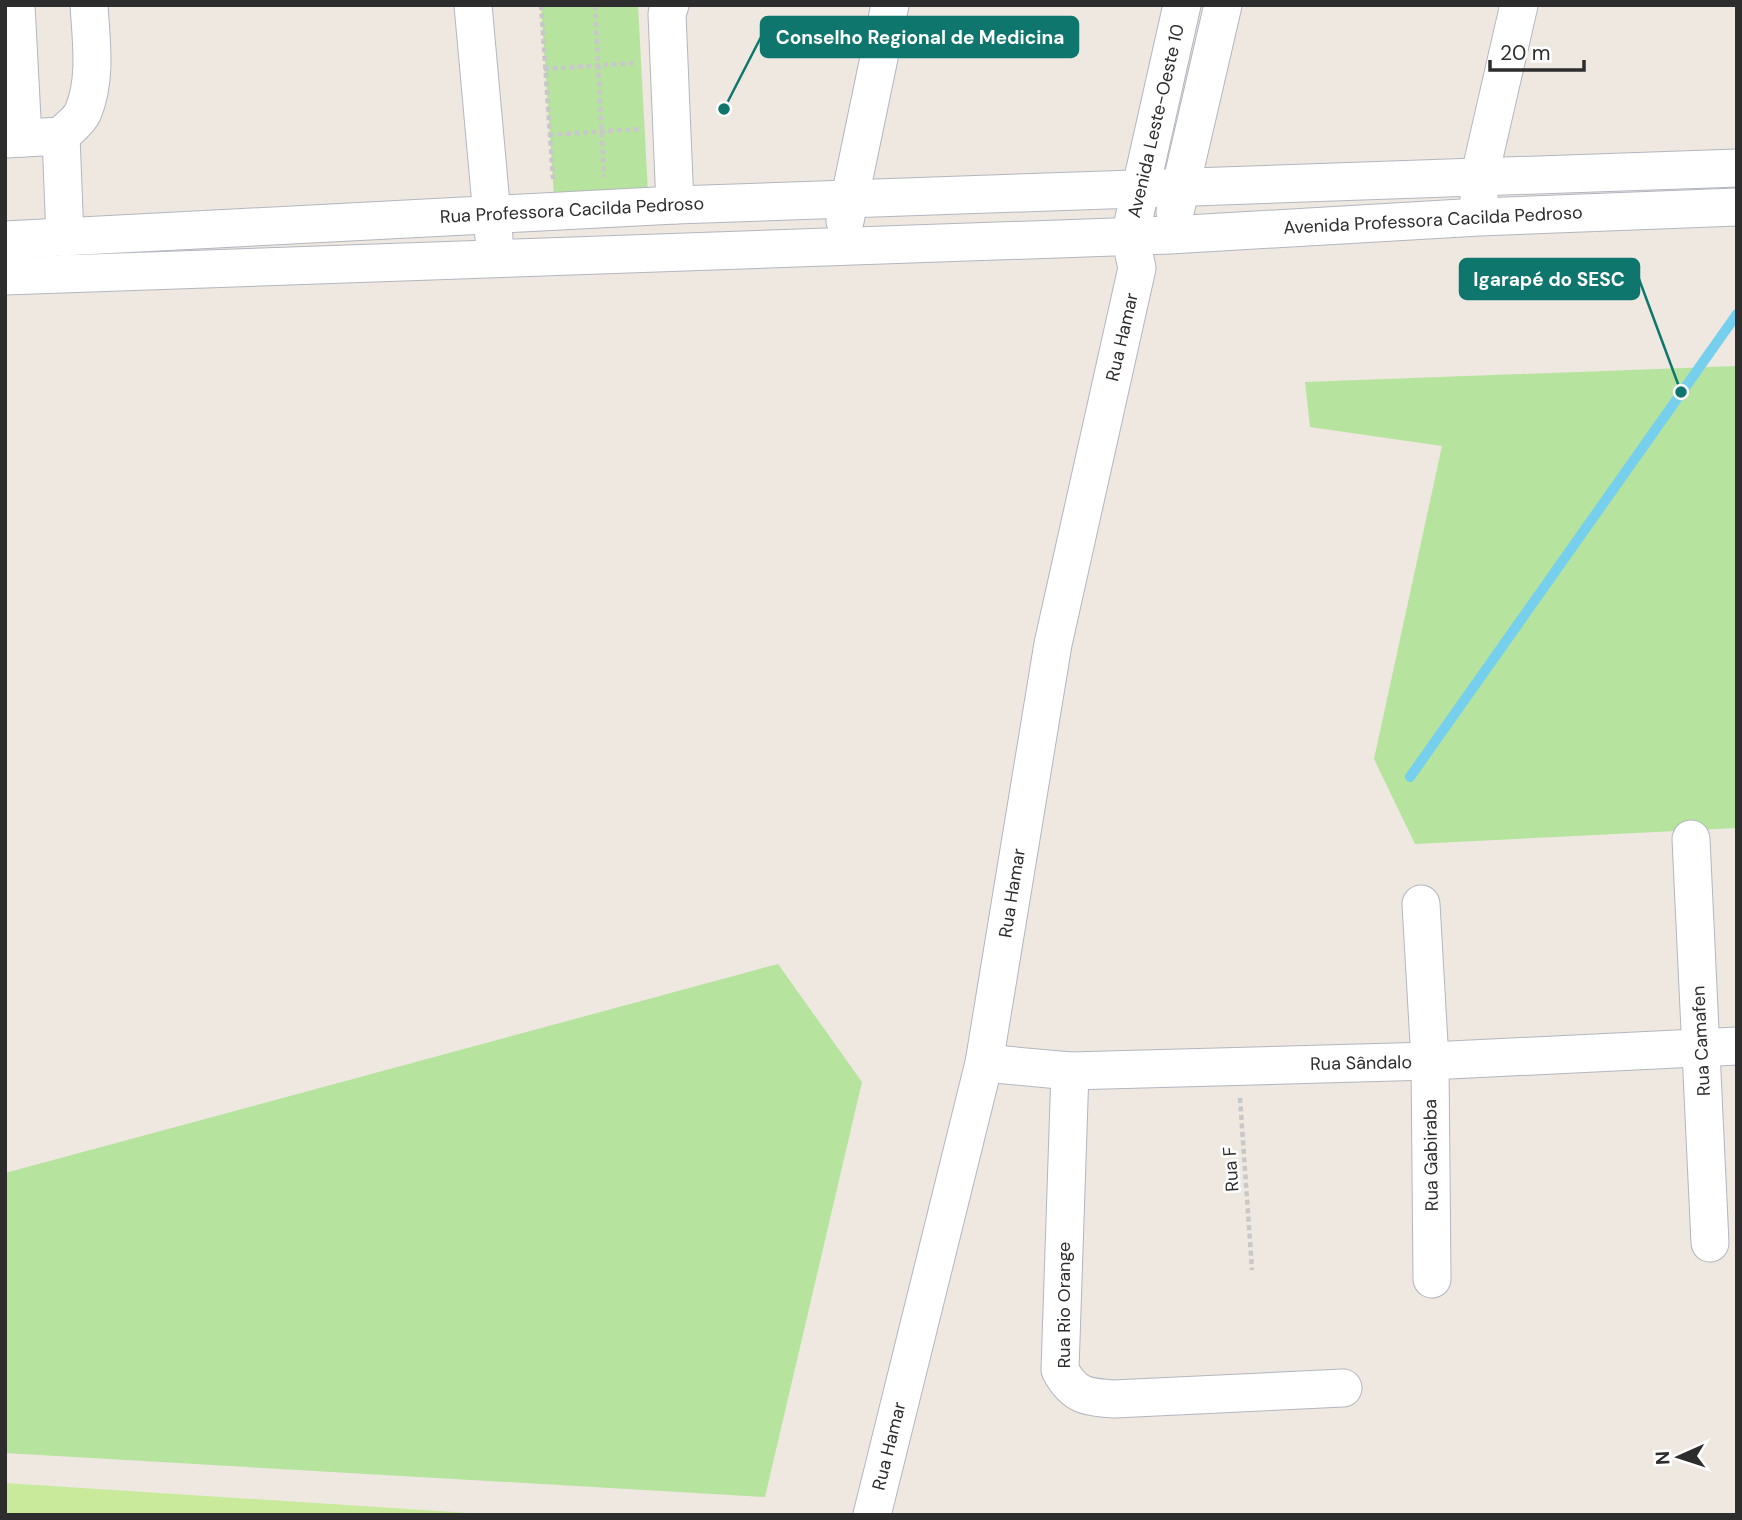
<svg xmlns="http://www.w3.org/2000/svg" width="1742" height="1520" font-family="'DM Sans',sans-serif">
  <rect width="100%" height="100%" fill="#eee8e0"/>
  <g fill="#b6e39e">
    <polygon points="541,5 638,5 648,193 554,197"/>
    <polygon points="1737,366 1737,828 1415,844 1374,759 1442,446 1310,427 1305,382"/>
    <polygon points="778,964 862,1082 765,1497 5,1453 5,1173"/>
  </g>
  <polygon fill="#c9ea9a" points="5,1483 500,1515 5,1515"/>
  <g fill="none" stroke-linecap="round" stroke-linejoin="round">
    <polyline stroke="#76cfed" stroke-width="10" points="1410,777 1737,314"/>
    <defs>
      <g id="minor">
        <polyline points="16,5 23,138"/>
        <polyline points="473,5 494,238"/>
        <polyline points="670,5 667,14 675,205"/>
        <polyline points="61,136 65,238"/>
        <path d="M 5,139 L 61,136 C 68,129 79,121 83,112 C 97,79 91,39 89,5"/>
        <polyline points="1479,203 1479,179 1519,5"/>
        <polyline points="1175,212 1223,5"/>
        <polyline points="845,221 890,5"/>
        <polyline points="5,240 675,205 1737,168"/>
        <polyline points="5,276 1170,235 1479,217 1737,207"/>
        <polyline points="1691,839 1710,1243"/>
        <polyline points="1421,904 1430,1061 1432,1279"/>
        <polyline points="984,1063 1070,1071 1430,1061 1737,1046"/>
        <path d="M 1070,1071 L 1060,1370 C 1074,1396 1086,1397 1114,1399 L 1343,1388"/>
        <polyline points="872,1515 984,1063 1053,644 1137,268 1130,236 1182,5"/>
      </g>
    </defs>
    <use href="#minor" stroke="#b3b6c0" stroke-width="39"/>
    <g stroke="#c8c8c8" stroke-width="4.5" stroke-dasharray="5 3.5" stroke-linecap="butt">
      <polyline points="541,5 553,179"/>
      <polyline points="595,5 604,177"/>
      <polyline points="544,69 637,63"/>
      <polyline points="549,135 640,129"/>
      <polyline points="1240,1098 1252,1270"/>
    </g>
    <use href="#minor" stroke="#fff" stroke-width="37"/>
  </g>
  <g text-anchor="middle" stroke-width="5" stroke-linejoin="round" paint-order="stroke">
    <g font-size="18" fill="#2d2d2d" stroke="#fff">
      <text transform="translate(1156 121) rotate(-77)" y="6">Avenida Leste-Oeste 10</text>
      <text transform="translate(572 210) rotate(-3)" y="6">Rua Professora Cacilda Pedroso</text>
      <text transform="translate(1433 220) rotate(-3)" y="6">Avenida Professora Cacilda Pedroso</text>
      <text transform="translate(1122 337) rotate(-77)" y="6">Rua Hamar</text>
      <text transform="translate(1012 893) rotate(-81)" y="6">Rua Hamar</text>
      <text transform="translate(1701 1041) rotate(-93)" y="6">Rua Camafen</text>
      <text transform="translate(1361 1063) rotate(-1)" y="6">Rua Sândalo</text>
      <text transform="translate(1431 1155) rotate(-91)" y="6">Rua Gabiraba</text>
      <text transform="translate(1231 1169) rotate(-94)" y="6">Rua F</text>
      <text transform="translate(1064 1305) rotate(-90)" y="6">Rua Rio Orange</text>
      <text transform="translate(889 1446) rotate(-76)" y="6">Rua Hamar</text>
    </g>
  </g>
  <path fill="none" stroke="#0f766e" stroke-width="2.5" d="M724 109L761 37M1681 392L1639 279"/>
  <g fill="#0f766e" stroke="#fff" stroke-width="2.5">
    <circle cx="724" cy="109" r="7"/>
    <circle cx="1681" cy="392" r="7"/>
  </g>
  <g fill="#0f766e" stroke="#0f766e" stroke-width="2.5">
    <rect x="761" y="17" width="317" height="40" rx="7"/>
    <rect x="1460" y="259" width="179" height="40" rx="7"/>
  </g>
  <g font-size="19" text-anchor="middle" font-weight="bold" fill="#fff">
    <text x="920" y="44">Conselho Regional de Medicina</text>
    <text x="1549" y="286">Igarapé do SESC</text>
  </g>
  <rect width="1742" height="1520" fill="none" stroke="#2d2d2d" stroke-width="14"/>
  <g transform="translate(1679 1457) rotate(267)" stroke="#ffffff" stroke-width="5" paint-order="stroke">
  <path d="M0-5L12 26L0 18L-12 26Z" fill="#2d2d2d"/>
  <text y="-10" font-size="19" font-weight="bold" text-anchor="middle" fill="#2d2d2d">N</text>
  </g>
  <path d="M1490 60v10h94v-10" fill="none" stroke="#2d2d2d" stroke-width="3.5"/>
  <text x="1500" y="60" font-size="21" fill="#2d2d2d" stroke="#ffffff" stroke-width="5" paint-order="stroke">20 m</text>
</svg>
